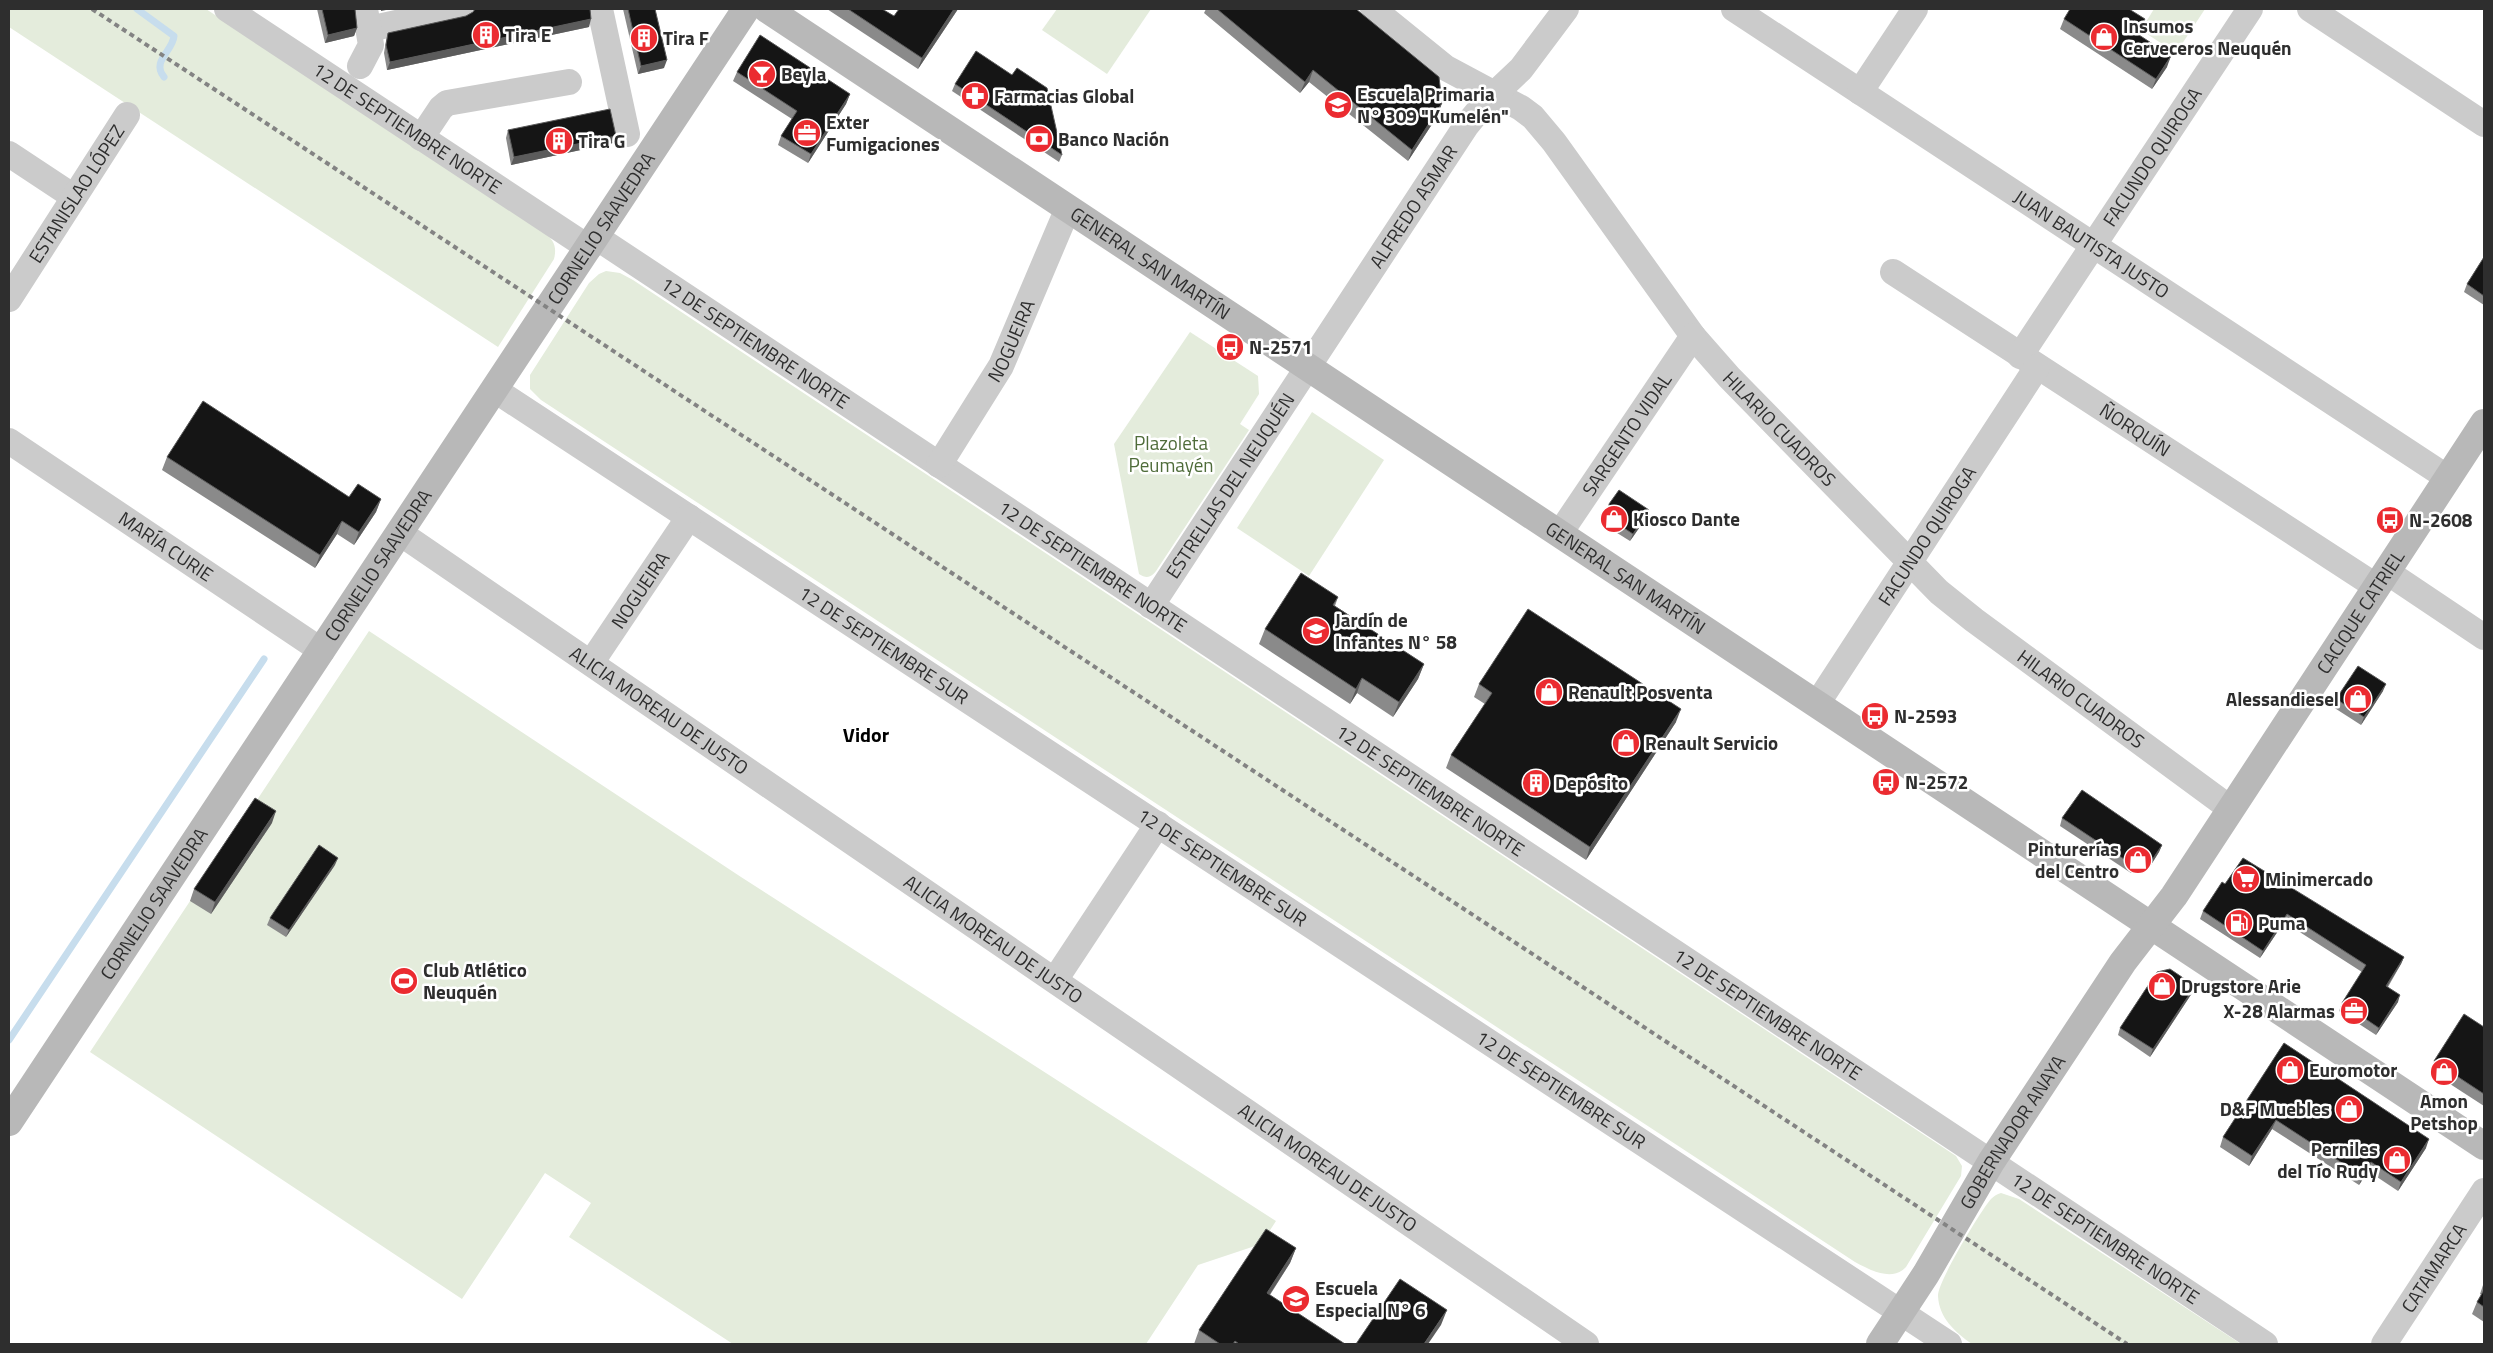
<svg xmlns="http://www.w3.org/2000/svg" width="2493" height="1353" font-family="'Titillium Web',sans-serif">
  <rect width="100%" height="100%" fill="#fff"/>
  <g fill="#e4ecdc">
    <path d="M 9,9 L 206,9 L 544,232 C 554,240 557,247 554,259 L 498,347 L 9,27 Z"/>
    <polygon points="1057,9 1151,9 1107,74 1042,30"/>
    <polygon points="2154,9 2205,9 2176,53 2141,30"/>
    <path d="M 606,271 L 620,273 L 633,280 L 1956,1156 L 1962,1166 L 1961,1176 L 1906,1267 C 1892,1282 1870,1270 1855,1262 L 541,400 L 530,389 L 530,375 L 589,283 L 599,274 Z"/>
    <path d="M 1190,332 L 1258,376 L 1259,394 L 1240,424 L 1249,430 L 1158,568 C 1153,576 1148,580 1139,574 L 1114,444 Z"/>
    <polygon points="1312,412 1384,460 1309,576 1237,528"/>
    <polygon points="369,631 741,877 1276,1221 1261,1244 1198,1265 1146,1344 733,1344 569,1237 591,1203 545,1173 462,1299 90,1052"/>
    <path d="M 2001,1193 L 2019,1199 L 2241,1344 L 1972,1344 C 1955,1332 1939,1318 1938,1296 C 1937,1283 1981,1210 1991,1199 C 1994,1196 1997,1194 2001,1193 Z"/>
  </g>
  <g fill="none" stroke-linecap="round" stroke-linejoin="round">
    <g stroke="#c7dded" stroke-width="7">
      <path d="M 137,9 L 174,36 C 173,51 151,61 164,77"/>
      <polyline points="9,1040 264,659"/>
    </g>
    <g stroke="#cbcbcb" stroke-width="26">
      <path id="s1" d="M 227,9 L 589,248"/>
      <polyline points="600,9 627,134"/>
      <path id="s2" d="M 1373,9 L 1446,68 L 1521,108 L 1533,117 L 1554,142 L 1693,336 L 1729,377 L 1939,592 L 1974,620 L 2231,809"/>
      <path id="s3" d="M 1734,9 L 2448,478"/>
      <polyline points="2310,9 2484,124"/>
      <polyline points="369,29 460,9"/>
      <polyline points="360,66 371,45 365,9"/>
      <polyline points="1860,92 1915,9"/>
      <polyline points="421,138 441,108 447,103 569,82"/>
      <polyline points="9,154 74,197"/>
      <path id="s4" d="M 596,237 L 2265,1344"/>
      <path id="s5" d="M 1893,272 L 2377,587"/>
      <path id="s6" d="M 9,299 L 127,115"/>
      <path id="s7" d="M 2020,356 L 2250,9"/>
      <path id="s8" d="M 495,390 L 1949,1344"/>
      <path id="s9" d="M 9,441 L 322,651"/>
      <path id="s10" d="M 939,465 L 1001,366 L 1068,208"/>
      <path id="s11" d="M 400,533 L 1586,1344"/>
      <path id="s12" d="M 1560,533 L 1693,336"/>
      <polyline points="2387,572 2484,637"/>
      <path id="s13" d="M 1151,606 L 1466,126 L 1484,104 L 1521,69 L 1566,9"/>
      <path id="s14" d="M 591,663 L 689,517"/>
      <path id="s15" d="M 1817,704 L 2037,367"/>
      <polyline points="1055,980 1158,824"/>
      <path id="s16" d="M 2384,1344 L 2484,1191"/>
    </g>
    <g stroke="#b8b8b8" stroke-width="28">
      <path id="s17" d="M 767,9 L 2484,1146"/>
      <path id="s18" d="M 9,1122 L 746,9"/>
      <path id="s19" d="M 1880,1344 L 1926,1274 L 1991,1162 L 2123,962 L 2174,896 L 2484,423"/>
    </g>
    <polyline stroke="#838383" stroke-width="4" stroke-dasharray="5 4" stroke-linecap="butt" points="92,9 2127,1344"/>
  </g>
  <g fill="#8a8a8a">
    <polygon points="317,9 355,9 357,28 354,36 325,43"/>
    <polygon points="474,9 590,9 589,27 387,70 384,53 386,41 388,33 466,16 473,12"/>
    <polygon points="623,9 655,9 664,68 638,74"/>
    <polygon points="827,9 882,9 894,16 958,9 918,69"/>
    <polygon points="1206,9 1356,9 1438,115 1408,161 1309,82 1300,93 1204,13"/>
    <polygon points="2064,19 2141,30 2138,35 2167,67 2152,89 2060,29"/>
    <polygon points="737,72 850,94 846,104 808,163 778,145 781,136 792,119 733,81"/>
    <polygon points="955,84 1062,155 1059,162 952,91"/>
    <polygon points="508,130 613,143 511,165 506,138"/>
    <polygon points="2484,257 2484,305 2464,292 2467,284"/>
    <polygon points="167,457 349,497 381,499 376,512 354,545 337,534 315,568 162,470"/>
    <polygon points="1609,504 1646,518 1630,541 1609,528 1606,512"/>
    <polygon points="1338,597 1335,606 1424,664 1418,679 1393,717 1357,693 1350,704 1259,644 1265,629"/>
    <polygon points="1479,684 1676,722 1586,860 1446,768 1451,755 1485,704 1474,697"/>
    <polygon points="2383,691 2361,725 2333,707 2336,699"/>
    <polygon points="2062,818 2162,845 2159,852 2149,868 2131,873 2060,826"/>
    <polygon points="272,823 211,914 190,901 194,889"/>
    <polygon points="335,865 286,937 267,925 270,918"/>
    <polygon points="2225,884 2404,957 2401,964 2388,987 2398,1002 2376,1035 2339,1011 2342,1003 2362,972 2284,922 2260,958 2200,919 2203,911"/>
    <polygon points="2195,986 2192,993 2150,1057 2118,1035 2120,1028"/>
    <polygon points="2484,1027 2484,1106 2430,1071 2434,1061"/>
    <polygon points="2284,1043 2426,1148 2398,1191 2368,1171 2359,1185 2272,1129 2249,1166 2220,1147 2223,1137"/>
    <polygon points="1296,1248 1290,1263 1270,1295 1345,1344 1194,1344 1199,1330"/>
    <polygon points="2484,1282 2484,1322 2472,1314 2477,1302 2482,1295 2480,1294"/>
  </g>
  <g fill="#5b5b5b">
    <polygon points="381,9 391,9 381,11"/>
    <polygon points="954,9 958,9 918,69 922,58"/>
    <polygon points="591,19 589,27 387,70 390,62"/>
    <polygon points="2145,19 2141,30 2132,44 2136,33"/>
    <polygon points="357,28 354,36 325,43 328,35"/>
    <polygon points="2171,56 2167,67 2152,89 2156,79"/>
    <polygon points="667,60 664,68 638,74 641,66"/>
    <polygon points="1313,70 1309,82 1300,93 1305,82"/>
    <polygon points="850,94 846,104 808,163 811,154"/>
    <polygon points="1442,103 1438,115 1408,161 1412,150"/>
    <polygon points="616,136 613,143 511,165 514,157"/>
    <polygon points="381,499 376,512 354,545 359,532"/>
    <polygon points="1649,510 1646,518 1630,541 1633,534"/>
    <polygon points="342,521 337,534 315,568 320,555"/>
    <polygon points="1424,664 1418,679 1393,717 1399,702"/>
    <polygon points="1362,678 1357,693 1350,704 1356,689"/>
    <polygon points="2386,684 2383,691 2361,725 2364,717"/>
    <polygon points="1681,709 1676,722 1586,860 1590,847"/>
    <polygon points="276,811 272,823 211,914 215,902"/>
    <polygon points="2162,845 2159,852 2149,868 2131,873 2133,865"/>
    <polygon points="338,858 335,865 286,937 289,930"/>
    <polygon points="2287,914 2284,922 2260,958 2263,951"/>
    <polygon points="2404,957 2401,964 2383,993 2386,986"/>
    <polygon points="2195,986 2192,993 2150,1057 2153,1049"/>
    <polygon points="2400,995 2398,1002 2376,1035 2379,1028"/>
    <polygon points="2276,1120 2272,1129 2249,1166 2252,1156"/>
    <polygon points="2429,1139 2426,1148 2398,1191 2401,1182"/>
    <polygon points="2371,1162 2368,1171 2359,1185 2362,1176"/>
    <polygon points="1296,1248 1290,1263 1261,1308 1267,1293"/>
    <polygon points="1447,1310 1441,1325 1428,1344 1424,1344"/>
  </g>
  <g fill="#151515" stroke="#5b5b5b">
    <polygon points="322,9 355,9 357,28 328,35"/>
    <polygon points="475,9 590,9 591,19 390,62 386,45 388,33 466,16 473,12"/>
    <polygon points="628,9 655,9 667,60 641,66"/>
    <polygon points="848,9 882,9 894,16 899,9 954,9 922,58"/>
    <polygon points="1217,9 1356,9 1439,77 1442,103 1412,150 1313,70 1305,82"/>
    <polygon points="2070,9 2129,9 2145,19 2136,33 2171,56 2156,79 2064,19"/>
    <polygon points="760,35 850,94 811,154 781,136 797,111 737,72"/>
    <polygon points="976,51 1012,75 1017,68 1047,88 1062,155 955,84"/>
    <polygon points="610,109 616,136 514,157 508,130"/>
    <polygon points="2484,257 2484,296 2467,284"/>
    <polygon points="203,401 349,497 358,484 381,499 359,532 342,521 320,555 167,457"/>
    <polygon points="1619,490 1649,510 1633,534 1612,520 1609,504"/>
    <polygon points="1301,573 1338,597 1333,605 1424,664 1399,702 1362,678 1356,689 1265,629"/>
    <polygon points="1528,609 1681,709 1590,847 1451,755 1492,693 1479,684"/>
    <polygon points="2358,666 2386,684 2364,717 2336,699"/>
    <polygon points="2082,790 2162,845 2152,860 2133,865 2062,818"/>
    <polygon points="255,798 276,811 215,902 194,889"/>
    <polygon points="319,845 338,858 289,930 270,918"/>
    <polygon points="2243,858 2404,957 2386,986 2400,995 2379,1028 2342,1003 2366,965 2287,914 2263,951 2203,911 2222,882 2225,884"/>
    <polygon points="2170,969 2195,986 2153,1049 2120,1028 2157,972"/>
    <polygon points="2464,1014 2484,1027 2484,1094 2434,1061"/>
    <polygon points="2284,1043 2429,1139 2401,1182 2371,1162 2362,1176 2276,1120 2252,1156 2223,1137"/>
    <polygon points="1266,1229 1296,1248 1267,1293 1345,1344 1239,1344 1235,1341 1233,1344 1220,1344 1199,1330"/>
    <polygon points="1400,1279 1447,1310 1424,1344 1356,1344"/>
    <polygon points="2484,1290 2484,1307 2477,1302"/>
  </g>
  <defs>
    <symbol id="building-disc" viewBox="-11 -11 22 22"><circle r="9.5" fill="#eb2b30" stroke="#fff"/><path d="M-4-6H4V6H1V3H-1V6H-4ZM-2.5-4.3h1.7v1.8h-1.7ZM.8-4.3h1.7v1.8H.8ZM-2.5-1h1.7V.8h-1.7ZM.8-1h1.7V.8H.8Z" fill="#fff"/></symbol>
    <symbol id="shop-disc" viewBox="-11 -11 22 22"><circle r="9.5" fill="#eb2b30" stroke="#fff"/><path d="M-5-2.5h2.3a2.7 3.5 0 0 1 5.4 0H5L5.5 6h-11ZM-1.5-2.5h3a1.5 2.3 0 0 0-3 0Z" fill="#fff"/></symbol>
    <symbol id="bar-disc" viewBox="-11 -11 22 22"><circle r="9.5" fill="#eb2b30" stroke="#fff"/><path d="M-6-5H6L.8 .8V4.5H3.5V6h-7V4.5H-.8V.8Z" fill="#fff"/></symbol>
    <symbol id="pharmacy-disc" viewBox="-11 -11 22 22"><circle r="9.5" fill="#eb2b30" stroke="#fff"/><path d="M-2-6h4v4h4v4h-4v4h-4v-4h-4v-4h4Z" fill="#fff"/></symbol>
    <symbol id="school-disc" viewBox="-11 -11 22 22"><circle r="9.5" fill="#eb2b30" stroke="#fff"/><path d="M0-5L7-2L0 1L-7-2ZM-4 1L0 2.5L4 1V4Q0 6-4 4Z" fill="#fff"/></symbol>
    <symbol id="office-disc" viewBox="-11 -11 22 22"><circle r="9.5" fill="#eb2b30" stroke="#fff"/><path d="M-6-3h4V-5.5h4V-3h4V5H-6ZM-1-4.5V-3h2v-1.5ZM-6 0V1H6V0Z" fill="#fff"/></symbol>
    <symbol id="bank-disc" viewBox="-11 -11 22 22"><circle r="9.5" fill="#eb2b30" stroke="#fff"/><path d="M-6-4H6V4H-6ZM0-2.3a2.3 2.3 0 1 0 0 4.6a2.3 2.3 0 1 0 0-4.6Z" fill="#fff"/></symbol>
    <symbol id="bus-disc" viewBox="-11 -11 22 22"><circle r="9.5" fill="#eb2b30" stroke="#fff"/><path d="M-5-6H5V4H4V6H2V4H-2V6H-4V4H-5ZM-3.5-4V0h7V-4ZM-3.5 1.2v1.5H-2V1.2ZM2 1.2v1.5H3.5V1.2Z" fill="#fff"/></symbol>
    <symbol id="supermarket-disc" viewBox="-11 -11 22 22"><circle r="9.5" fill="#eb2b30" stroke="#fff"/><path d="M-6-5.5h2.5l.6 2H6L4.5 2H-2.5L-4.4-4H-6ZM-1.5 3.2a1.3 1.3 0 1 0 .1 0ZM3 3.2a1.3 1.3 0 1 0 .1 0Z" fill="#fff"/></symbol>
    <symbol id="fuel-disc" viewBox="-11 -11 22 22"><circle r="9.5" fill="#eb2b30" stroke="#fff"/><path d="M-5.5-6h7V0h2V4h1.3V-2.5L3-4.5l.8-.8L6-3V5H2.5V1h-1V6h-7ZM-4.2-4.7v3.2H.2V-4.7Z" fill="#fff"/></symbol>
    <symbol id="stadium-disc" viewBox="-11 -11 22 22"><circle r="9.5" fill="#eb2b30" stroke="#fff"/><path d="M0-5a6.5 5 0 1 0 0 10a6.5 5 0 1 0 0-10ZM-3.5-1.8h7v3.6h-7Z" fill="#fff"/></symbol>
  </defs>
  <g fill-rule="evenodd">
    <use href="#building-disc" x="470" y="19" width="32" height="32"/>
    <use href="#shop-disc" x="2088" y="21" width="32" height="32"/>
    <use href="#building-disc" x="628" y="22" width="32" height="32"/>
    <use href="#bar-disc" x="746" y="58" width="32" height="32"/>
    <use href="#pharmacy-disc" x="959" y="80" width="32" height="32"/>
    <use href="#school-disc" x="1322" y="89" width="32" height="32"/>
    <use href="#office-disc" x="791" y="117" width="32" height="32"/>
    <use href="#bank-disc" x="1023" y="123" width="32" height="32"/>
    <use href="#building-disc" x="543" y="125" width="32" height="32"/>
    <use href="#bus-disc" x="1214" y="331" width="32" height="32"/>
    <use href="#shop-disc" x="1598" y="503" width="32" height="32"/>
    <use href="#bus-disc" x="2374" y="504" width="32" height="32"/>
    <use href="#school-disc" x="1300" y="615" width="32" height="32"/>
    <use href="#shop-disc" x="1533" y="676" width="32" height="32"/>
    <use href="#shop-disc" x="2342" y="683" width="32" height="32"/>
    <use href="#bus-disc" x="1859" y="700" width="32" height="32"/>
    <use href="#shop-disc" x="1610" y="727" width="32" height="32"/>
    <use href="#bus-disc" x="1870" y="766" width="32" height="32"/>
    <use href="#building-disc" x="1520" y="767" width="32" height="32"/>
    <use href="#shop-disc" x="2122" y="844" width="32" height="32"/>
    <use href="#supermarket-disc" x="2230" y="863" width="32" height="32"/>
    <use href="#fuel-disc" x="2223" y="907" width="32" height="32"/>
    <use href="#stadium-disc" x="388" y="965" width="32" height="32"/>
    <use href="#shop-disc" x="2146" y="970" width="32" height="32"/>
    <use href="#office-disc" x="2338" y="995" width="32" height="32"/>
    <use href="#shop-disc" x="2274" y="1054" width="32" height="32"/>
    <use href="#shop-disc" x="2428" y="1056" width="32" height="32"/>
    <use href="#shop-disc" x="2333" y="1093" width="32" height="32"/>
    <use href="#shop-disc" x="2381" y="1144" width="32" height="32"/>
    <use href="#school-disc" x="1280" y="1283" width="32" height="32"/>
  </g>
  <g text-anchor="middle" stroke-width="5" stroke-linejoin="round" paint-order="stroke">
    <g font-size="19" font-weight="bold" fill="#2e2e2e" stroke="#fff" text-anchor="start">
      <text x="2123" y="33">Insumos<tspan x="2123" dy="22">Cerveceros Neuquén</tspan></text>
      <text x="505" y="42">Tira E</text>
      <text x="663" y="45">Tira F</text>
      <text x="781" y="81">Beyla</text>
      <text x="1357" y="101">Escuela Primaria<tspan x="1357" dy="22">N° 309 "Kumelén"</tspan></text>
      <text x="994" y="103">Farmacias Global</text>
      <text x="826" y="129">Exter<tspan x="826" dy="22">Fumigaciones</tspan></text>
      <text x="1058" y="146">Banco Nación</text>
      <text x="578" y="148">Tira G</text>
      <text x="1249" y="354">N-2571</text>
      <text x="1633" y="526">Kiosco Dante</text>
      <text x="2409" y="527">N-2608</text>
      <text x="1335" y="627">Jardín de<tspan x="1335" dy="22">Infantes N° 58</tspan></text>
      <text x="1568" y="699">Renault Posventa</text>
      <text x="2339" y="706" text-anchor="end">Alessandiesel</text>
      <text x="1894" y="723">N-2593</text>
      <text x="1645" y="750">Renault Servicio</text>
      <text x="1905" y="789">N-2572</text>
      <text x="1555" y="790">Depósito</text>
      <text x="2119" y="856" text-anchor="end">Pinturerías<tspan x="2119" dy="22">del Centro</tspan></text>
      <text x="2265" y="886">Minimercado</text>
      <text x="2258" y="930">Puma</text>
      <text x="423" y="977">Club Atlético<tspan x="423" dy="22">Neuquén</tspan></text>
      <text x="2181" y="993">Drugstore Arie</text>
      <text x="2335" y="1018" text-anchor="end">X-28 Alarmas</text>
      <text x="2309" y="1077">Euromotor</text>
      <text x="2444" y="1108" text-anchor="middle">Amon<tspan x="2444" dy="22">Petshop</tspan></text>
      <text x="2330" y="1116" text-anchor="end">D&amp;F Muebles</text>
      <text x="2378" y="1156" text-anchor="end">Perniles<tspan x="2378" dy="22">del Tío Rudy</tspan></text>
      <text x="1315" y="1295">Escuela<tspan x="1315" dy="22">Especial N° 6</tspan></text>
    </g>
    <g font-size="19" fill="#2e2e2e" stroke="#fff">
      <text dy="7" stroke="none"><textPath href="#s1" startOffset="216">12 DE SEPTIEMBRE NORTE</textPath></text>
      <text dy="7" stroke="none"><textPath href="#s7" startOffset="239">FACUNDO QUIROGA</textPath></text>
      <text dy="7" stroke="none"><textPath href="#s6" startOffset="125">ESTANISLAO LÓPEZ</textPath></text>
      <text dy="7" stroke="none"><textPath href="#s13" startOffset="478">ALFREDO ASMAR</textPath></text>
      <text dy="7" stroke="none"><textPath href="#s18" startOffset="1072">CORNELIO SAAVEDRA</textPath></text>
      <text dy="7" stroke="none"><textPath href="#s3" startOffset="428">JUAN BAUTISTA JUSTO</textPath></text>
      <text dy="7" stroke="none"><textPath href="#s17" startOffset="460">GENERAL SAN MARTÍN</textPath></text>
      <text dy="7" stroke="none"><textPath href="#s10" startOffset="144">NOGUEIRA</textPath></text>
      <text dy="7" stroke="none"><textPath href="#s4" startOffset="191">12 DE SEPTIEMBRE NORTE</textPath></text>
      <text dy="7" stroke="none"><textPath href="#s2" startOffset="592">HILARIO CUADROS</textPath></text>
      <text dy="7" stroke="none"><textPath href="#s5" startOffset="289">ÑORQUÍN</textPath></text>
      <text dy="7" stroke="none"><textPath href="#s12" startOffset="119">SARGENTO VIDAL</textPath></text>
      <text dy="7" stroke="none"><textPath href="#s13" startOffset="144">ESTRELLAS DEL NEUQUÉN</textPath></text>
      <text dy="7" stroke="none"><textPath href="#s15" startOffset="201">FACUNDO QUIROGA</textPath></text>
      <text dy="7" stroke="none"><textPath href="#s9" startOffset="189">MARÍA CURIE</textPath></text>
      <text dy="7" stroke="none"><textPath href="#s18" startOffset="668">CORNELIO SAAVEDRA</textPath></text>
      <text dy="7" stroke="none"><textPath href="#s4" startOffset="596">12 DE SEPTIEMBRE NORTE</textPath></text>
      <text dy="7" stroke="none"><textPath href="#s17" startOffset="1030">GENERAL SAN MARTÍN</textPath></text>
      <text dy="7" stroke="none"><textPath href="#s14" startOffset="88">NOGUEIRA</textPath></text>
      <text dy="7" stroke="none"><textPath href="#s19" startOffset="876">CACIQUE CATRIEL</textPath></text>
      <text dy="7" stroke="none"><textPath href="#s8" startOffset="465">12 DE SEPTIEMBRE SUR</textPath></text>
      <text dy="7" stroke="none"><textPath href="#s2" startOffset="998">HILARIO CUADROS</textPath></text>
      <text dy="7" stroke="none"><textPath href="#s11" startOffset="314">ALICIA MOREAU DE JUSTO</textPath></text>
      <text dy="7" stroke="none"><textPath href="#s4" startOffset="1001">12 DE SEPTIEMBRE NORTE</textPath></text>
      <text dy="7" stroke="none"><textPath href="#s8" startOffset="870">12 DE SEPTIEMBRE SUR</textPath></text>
      <text dy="7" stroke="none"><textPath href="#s18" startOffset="262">CORNELIO SAAVEDRA</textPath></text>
      <text dy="7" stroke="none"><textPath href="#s11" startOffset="719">ALICIA MOREAU DE JUSTO</textPath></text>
      <text dy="7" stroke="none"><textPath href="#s4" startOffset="1406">12 DE SEPTIEMBRE NORTE</textPath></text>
      <text dy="7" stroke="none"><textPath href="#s8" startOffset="1275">12 DE SEPTIEMBRE SUR</textPath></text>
      <text dy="7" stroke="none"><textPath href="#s19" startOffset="250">GOBERNADOR ANAYA</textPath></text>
      <text dy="7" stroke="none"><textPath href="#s11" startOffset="1124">ALICIA MOREAU DE JUSTO</textPath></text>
      <text dy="7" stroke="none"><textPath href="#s4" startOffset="1811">12 DE SEPTIEMBRE NORTE</textPath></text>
      <text dy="7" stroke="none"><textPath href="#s16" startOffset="91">CATAMARCA</textPath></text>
    </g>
    <g font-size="19" fill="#4f6c3a" stroke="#fff">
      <text x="1171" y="450">Plazoleta<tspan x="1171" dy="22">Peumayén</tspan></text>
    </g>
    <g font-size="20" font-weight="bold" fill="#000" stroke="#fff">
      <text x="866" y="742">Vidor</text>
    </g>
  </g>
  <rect width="2493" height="1353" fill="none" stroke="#2e2e2e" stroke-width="20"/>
</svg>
